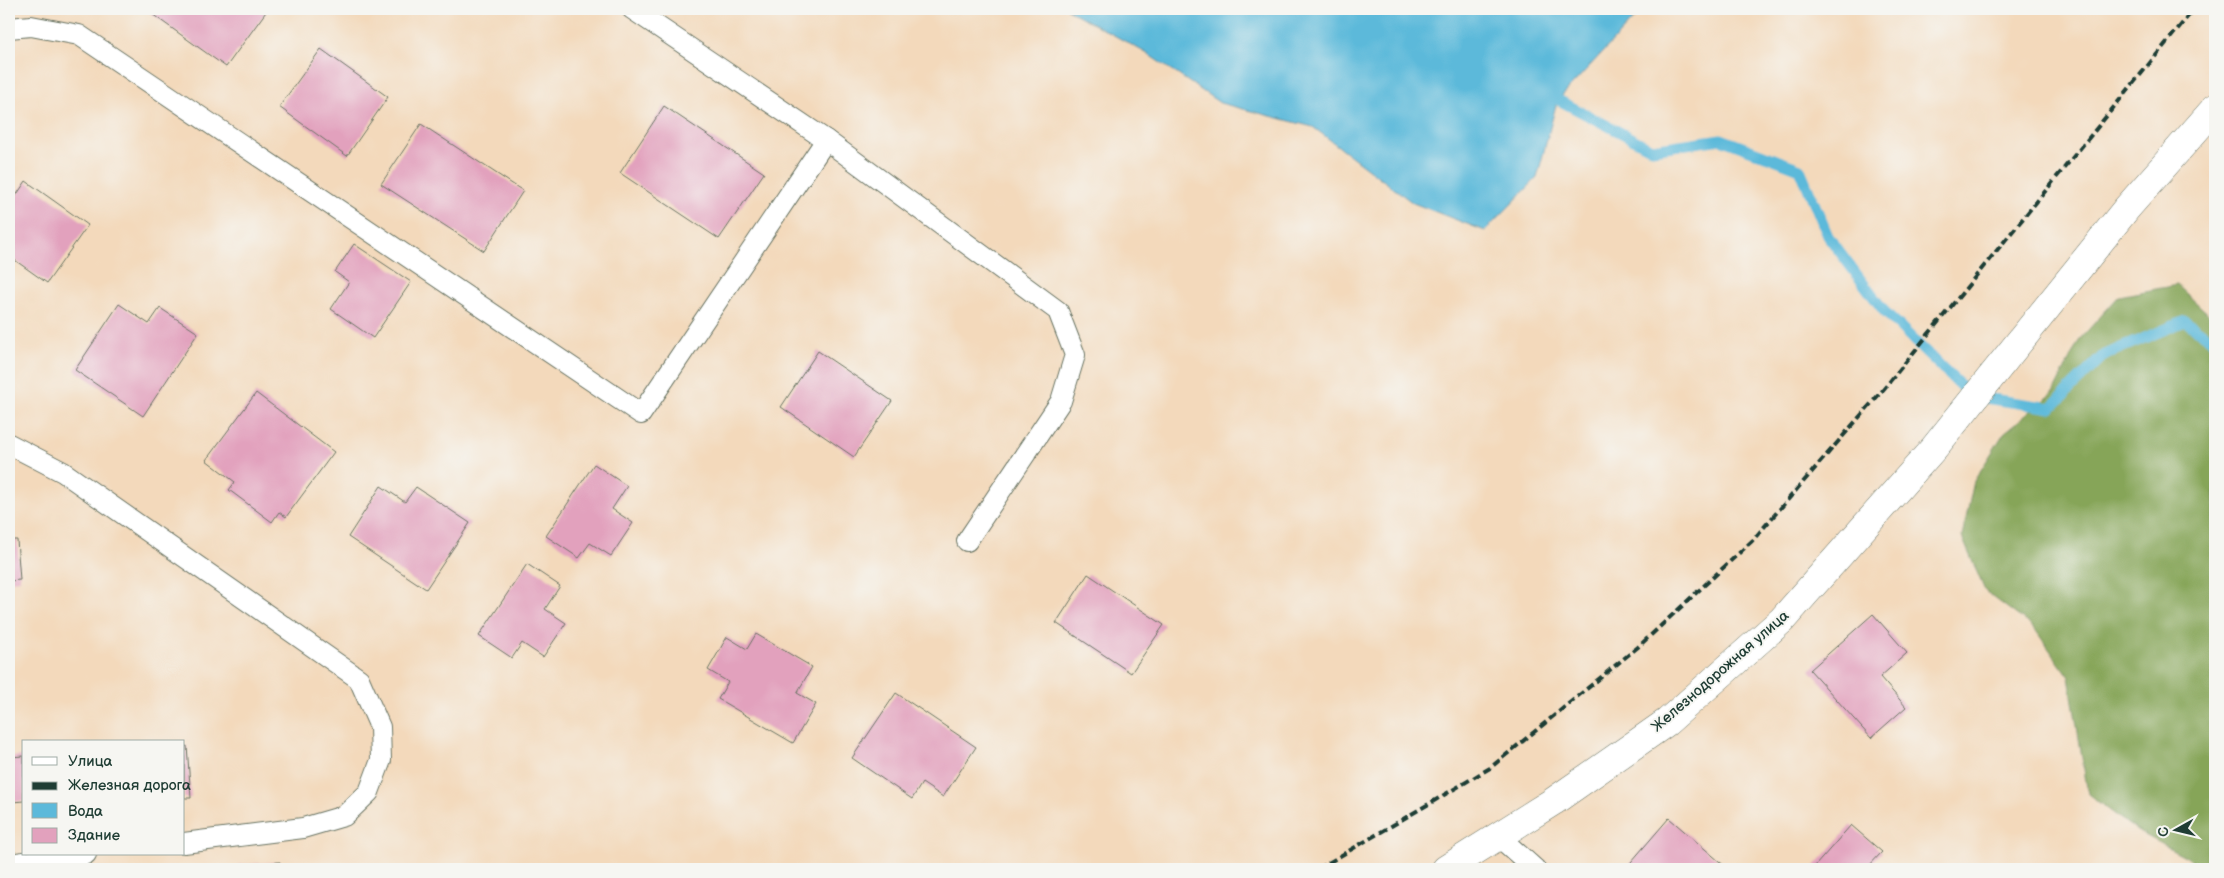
<svg xmlns="http://www.w3.org/2000/svg" width="2224" height="878" font-family="'Balsamiq Sans',sans-serif">
  <rect width="100%" height="100%" fill="#f6f6f2"/>
  <filter id="ink" filterUnits="userSpaceOnUse"><feTurbulence type="fractalNoise" baseFrequency=".02" numOctaves="2"/><feDisplacementMap in="SourceGraphic" scale="10" xChannelSelector="R" yChannelSelector="G"/><feConvolveMatrix kernelMatrix="1 2 1 2 8 2 1 2 1" color-interpolation-filters="sRGB"/></filter>
  <filter id="wash" filterUnits="userSpaceOnUse"><feTurbulence type="fractalNoise" baseFrequency=".0096" numOctaves="4" result="noise"/><feDisplacementMap in="SourceGraphic" scale="20" xChannelSelector="R" yChannelSelector="G"/><feGaussianBlur stdDeviation="1.12" result="paint"/><feColorMatrix in="noise" values="0 0 0 0 0 0 0 0 0 0 0 0 0 0 0 0 0 1.4 0 .05"/><feComposite in="paint" operator="in"/></filter>
  <g filter="url(#wash)">
    <rect width="100%" height="100%" fill="#f3d9bb"/>
    <polygon fill="#86a559" stroke="#527146" points="2177,285 2215,320 2215,869 2198,869 2187,857 2137,831 2088,794 2069,677 2034,628 1985,591 1962,537 1974,481 2004,433 2053,393 2079,340 2119,296"/>
    <polygon fill="#5cb9da" stroke="#3e7b87" points="1067,9 1643,9 1557,101 1537,178 1485,231 1413,203 1313,127 1220,103 1146,53"/>
    <g fill="none" stroke-linecap="round" stroke-linejoin="round">
      <polyline stroke="#5cb9da" stroke-width="11" points="1545,93 1652,149 1721,139 1800,169 1828,236 1884,311 1971,396 2051,408 2104,355 2185,321 2215,342"/>
    </g>
    <g id="blocks">
      <g fill="#e2a1bd">
        <polygon points="145,9 268,9 226,67"/>
        <polygon points="321,49 388,97 347,156 279,107"/>
        <polygon points="664,106 764,173 719,239 620,173"/>
        <polygon points="421,124 523,191 484,251 381,184"/>
        <polygon points="26,181 88,225 47,283 9,256 9,206"/>
        <polygon points="354,244 411,282 373,338 331,309 349,282 335,272"/>
        <polygon points="119,304 149,324 160,308 198,333 143,416 75,370"/>
        <polygon points="818,351 892,401 854,457 781,407"/>
        <polygon points="256,393 334,452 286,517 279,512 272,522 229,490 235,482 206,460"/>
        <polygon points="594,464 627,486 612,509 633,523 611,556 590,543 579,558 546,536"/>
        <polygon points="381,486 405,502 416,487 470,523 426,589 348,537"/>
        <polygon points="9,540 17,540 20,580 9,581"/>
        <polygon points="527,564 560,586 545,609 566,623 543,657 522,643 512,658 479,636"/>
        <polygon points="1088,574 1164,625 1131,673 1056,623"/>
        <polygon points="1873,614 1907,653 1880,677 1906,707 1871,738 1810,670"/>
        <polygon points="756,634 812,667 797,693 816,704 793,743 718,699 728,682 708,670 727,637 747,649"/>
        <polygon points="896,693 976,747 943,797 922,783 912,799 852,758"/>
        <polygon points="187,746 191,798 184,798 184,747"/>
        <polygon points="24,756 24,801 12,802 9,757"/>
        <polygon points="1669,818 1727,868 1726,869 1625,869"/>
        <polygon points="1851,825 1882,852 1866,869 1819,869 1815,866"/>
        <polygon points="280,862 281,869 238,869 237,865"/>
      </g>
    </g>
  </g>
  <g filter="url(#ink)">
    <use href="#blocks" fill-opacity="0" stroke="#697463" stroke-width="1"/>
    <g fill="none" stroke-linecap="round" stroke-linejoin="round">
      <defs>
        <g id="lane">
          <polyline points="632,9 826,140 1058,311 1075,355 1061,401 967,541"/>
          <polyline points="9,28 31,26 79,35 641,414 826,140"/>
          <polyline points="9,444 63,472 359,679 380,727 381,760 369,792 344,816 303,828 184,843"/>
          <polyline points="1497,835 1535,869"/>
          <polyline points="9,864 86,854"/>
        </g>
        <polyline id="street" points="1446,869 1554,801 1667,722 1782,620 1934,448 2127,208 2215,108"/>
      </defs>
      <use href="#lane" stroke="#697463" stroke-width="22"/>
      <use href="#street" stroke="#697463" stroke-width="29"/>
      <use href="#lane" stroke="#fff" stroke-width="20"/>
      <use href="#street" stroke="#fff" stroke-width="28"/>
      <polyline stroke="#1f3d34" stroke-width="4" stroke-dasharray="8 4" stroke-linecap="butt" points="1318,869 1490,768 1638,647 1752,541 1882,391 2194,9"/>
    </g>
  </g>
  <g text-anchor="middle" stroke-width="4" stroke-linejoin="round" paint-order="stroke">
    <g font-size="15" fill="#1f3d34" stroke="#f6f6f2">
      <text transform="translate(1720 671) rotate(-41)" y="5">Железнодорожная улица</text>
    </g>
  </g>
  <rect width="2224" height="878" fill="none" stroke="#f6f6f2" stroke-width="30"/>
  <rect x="22" y="740" width="162" height="115" fill="#f6f6f2" stroke="#a0aca6"/>
  <rect x="32" y="757" width="25" height="8" fill="#ffffff" stroke="#a0aca6"/>
  <text x="68" y="766" font-size="15" fill="#1f3d34">Улица</text>
  <rect x="32" y="782" width="25" height="8" fill="#1f3d34" stroke="#a0aca6"/>
  <text x="68" y="790" font-size="15" fill="#1f3d34">Железная дорога</text>
  <rect x="32" y="803" width="25" height="15" fill="#5cb9da" stroke="#a0aca6"/>
  <text x="68" y="816" font-size="15" fill="#1f3d34">Вода</text>
  <rect x="32" y="828" width="25" height="15" fill="#e2a1bd" stroke="#a0aca6"/>
  <text x="68" y="840" font-size="15" fill="#1f3d34">Здание</text>
  <g transform="translate(2176 830) rotate(262)" stroke="#f6f6f2" stroke-width="4" paint-order="stroke">
  <path d="M0-4L9 19L0 12L-9 19Z" fill="#1f3d34"/>
  <text y="-8" font-size="14" font-weight="bold" text-anchor="middle" fill="#1f3d34">С</text>
  </g>
</svg>
